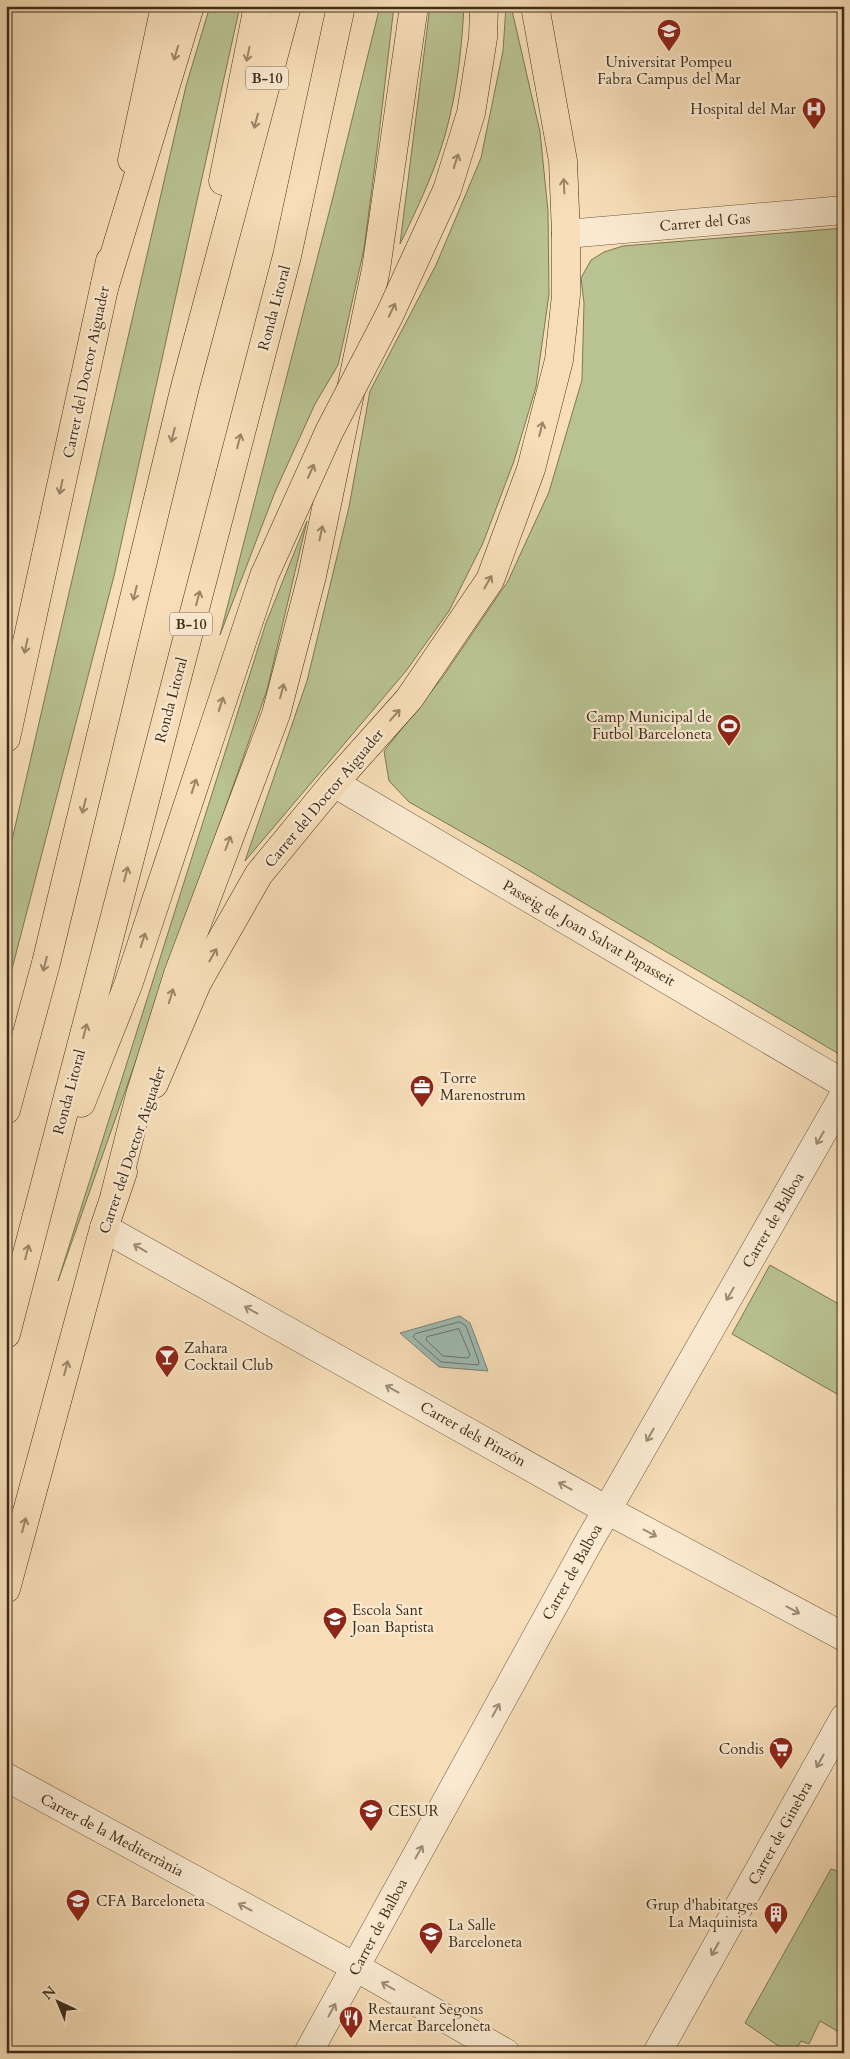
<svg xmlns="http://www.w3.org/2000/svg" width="850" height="2059" font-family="Cardo,serif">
  <rect width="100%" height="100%" fill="#f7deb8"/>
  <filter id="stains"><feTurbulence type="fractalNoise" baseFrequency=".004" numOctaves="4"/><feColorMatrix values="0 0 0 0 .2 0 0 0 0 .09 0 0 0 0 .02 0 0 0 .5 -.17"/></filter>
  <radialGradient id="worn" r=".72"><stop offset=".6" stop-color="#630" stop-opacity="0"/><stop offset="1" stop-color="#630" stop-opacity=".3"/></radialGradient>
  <g fill="#b9c292" stroke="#7c7856">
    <polygon points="210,6 240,6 114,576 6,992 6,866 186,86"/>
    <polygon points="380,6 394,6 379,134 364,249 338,365 315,404 275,492 220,635 332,201"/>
    <path d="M 430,6 L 464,6 C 462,44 458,83 449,120 C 439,163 419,205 400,244 Z"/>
    <polygon points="506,6 511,6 540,132 548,211 549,294 536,387 514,461 483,543 449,611 406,671 245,861 307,681 349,507 370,391 436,265 481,158 503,51"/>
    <polygon points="844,228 844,1057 518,864 409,802 389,781 384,751 442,678 508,581 549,492 582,380 584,303 581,278 591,260 604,252 623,246"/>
    <polygon points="307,521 267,690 58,1281 266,623"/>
    <polygon points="770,1265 844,1307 844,1398 732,1334"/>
    <polygon points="831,1869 844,1873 844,2035 820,2021 809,2044 801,2041 797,2048 780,2047 745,2023"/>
  </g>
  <polygon fill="#9ebbb4" stroke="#788276" points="460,1316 470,1323 488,1371 439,1367 400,1333"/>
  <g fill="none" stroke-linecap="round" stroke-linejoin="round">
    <g stroke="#6e7466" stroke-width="1">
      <polygon points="460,1322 466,1326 479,1362 478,1365 441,1362 413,1337 415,1334"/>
      <polygon points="459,1329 470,1355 468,1358 443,1356 426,1340 427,1337"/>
    </g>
    <defs>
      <g id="minor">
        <polyline points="566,234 844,210"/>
        <polyline points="334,783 844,1084"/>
        <polyline points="104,1228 607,1510 844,1637"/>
        <polyline points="6,1777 357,1968 506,2053"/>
        <polyline points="308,2053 587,1545 844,1095"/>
        <polyline points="657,2053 844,1718"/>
      </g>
      <g id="major">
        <polyline points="132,160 165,6"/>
        <polyline points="6,738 110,261"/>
        <polyline points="154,1084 197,983 259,874 334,783 409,699 490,580 531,469 559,360 566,295 566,234 563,161 535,6"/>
        <polyline points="6,1589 104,1228 123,1172"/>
      </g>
      <g id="highway">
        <polyline points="223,181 258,6"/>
        <polyline points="105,285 190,6"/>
        <polyline points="81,1103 128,985 206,750"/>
        <polyline points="6,1110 46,963 185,387 287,6"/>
        <polyline points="115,1194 140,1095 178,974 276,714 312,576 376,269 414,6"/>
        <polyline points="6,1334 287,256 341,6"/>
      </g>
    </defs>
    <use href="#minor" stroke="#6d5941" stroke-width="29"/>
    <use href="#major" stroke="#3f2d19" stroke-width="29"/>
    <use href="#highway" stroke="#3f2d19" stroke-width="29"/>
    <use href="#minor" stroke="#faead1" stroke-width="28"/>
    <use href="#major" stroke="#f7deb8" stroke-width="28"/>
    <use href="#highway" stroke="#f7deb8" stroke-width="28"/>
    <defs>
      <polyline id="highway-bridge" points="206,750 264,576 329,432 390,314 447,190 471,113 483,38 484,6"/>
    </defs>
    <use href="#highway-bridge" stroke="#3f2d19" stroke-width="29" stroke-linecap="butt"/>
    <use href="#highway-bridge" stroke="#f7deb8" stroke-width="28"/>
  </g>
  <defs><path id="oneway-shaft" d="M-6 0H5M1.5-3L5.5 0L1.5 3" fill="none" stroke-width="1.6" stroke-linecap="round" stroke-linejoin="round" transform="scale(1.25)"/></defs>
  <g stroke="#9b8668">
    <use href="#oneway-shaft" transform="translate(176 53) rotate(107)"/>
    <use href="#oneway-shaft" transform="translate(248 54) rotate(102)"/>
    <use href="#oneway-shaft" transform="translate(256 121) rotate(105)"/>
    <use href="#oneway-shaft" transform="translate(456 161) rotate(-72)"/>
    <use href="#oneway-shaft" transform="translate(564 186) rotate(-93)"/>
    <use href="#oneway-shaft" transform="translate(392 310) rotate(-65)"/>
    <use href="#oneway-shaft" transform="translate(541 429) rotate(-76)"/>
    <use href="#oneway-shaft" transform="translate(173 435) rotate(104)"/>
    <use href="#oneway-shaft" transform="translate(239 441) rotate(-75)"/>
    <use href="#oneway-shaft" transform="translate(311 471) rotate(-66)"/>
    <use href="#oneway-shaft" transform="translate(61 487) rotate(102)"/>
    <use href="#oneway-shaft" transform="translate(321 533) rotate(-78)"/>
    <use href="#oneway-shaft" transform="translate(488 582) rotate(-60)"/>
    <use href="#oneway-shaft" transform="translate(135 593) rotate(104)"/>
    <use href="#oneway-shaft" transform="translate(198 598) rotate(-75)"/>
    <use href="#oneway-shaft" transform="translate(26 646) rotate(102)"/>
    <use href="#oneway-shaft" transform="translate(282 691) rotate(-75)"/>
    <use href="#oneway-shaft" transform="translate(221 704) rotate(-72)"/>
    <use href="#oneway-shaft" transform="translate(395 715) rotate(-48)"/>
    <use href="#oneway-shaft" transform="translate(194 786) rotate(-72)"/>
    <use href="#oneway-shaft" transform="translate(84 806) rotate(104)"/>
    <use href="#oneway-shaft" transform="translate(228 843) rotate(-69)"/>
    <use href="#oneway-shaft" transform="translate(126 874) rotate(-75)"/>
    <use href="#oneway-shaft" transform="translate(143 940) rotate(-72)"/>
    <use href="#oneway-shaft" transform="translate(213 955) rotate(-60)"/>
    <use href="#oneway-shaft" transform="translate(45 964) rotate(104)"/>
    <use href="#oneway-shaft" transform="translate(171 996) rotate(-73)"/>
    <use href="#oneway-shaft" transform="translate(85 1031) rotate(-75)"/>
    <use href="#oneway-shaft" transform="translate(27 1252) rotate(-76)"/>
    <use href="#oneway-shaft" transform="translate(66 1368) rotate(-75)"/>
    <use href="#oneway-shaft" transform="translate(24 1525) rotate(-75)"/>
  </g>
  <g stroke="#9c8c75">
    <use href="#oneway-shaft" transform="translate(820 1138) rotate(120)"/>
    <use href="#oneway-shaft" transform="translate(140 1248) rotate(-149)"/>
    <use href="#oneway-shaft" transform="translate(730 1294) rotate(120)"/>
    <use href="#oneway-shaft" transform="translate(251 1310) rotate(-151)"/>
    <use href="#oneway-shaft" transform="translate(392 1389) rotate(-151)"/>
    <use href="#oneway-shaft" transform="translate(650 1435) rotate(120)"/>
    <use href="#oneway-shaft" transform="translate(565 1486) rotate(-151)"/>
    <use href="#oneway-shaft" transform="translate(650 1533) rotate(28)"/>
    <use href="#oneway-shaft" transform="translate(793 1610) rotate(28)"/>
    <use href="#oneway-shaft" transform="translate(496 1710) rotate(-61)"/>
    <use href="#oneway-shaft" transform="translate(820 1761) rotate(119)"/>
    <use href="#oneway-shaft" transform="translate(419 1852) rotate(-61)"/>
    <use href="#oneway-shaft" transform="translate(245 1907) rotate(-152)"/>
    <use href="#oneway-shaft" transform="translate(715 1949) rotate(119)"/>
    <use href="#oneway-shaft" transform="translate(388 1986) rotate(-150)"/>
    <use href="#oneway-shaft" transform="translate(332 2010) rotate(-61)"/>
  </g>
  <defs>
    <symbol id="university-pin" viewBox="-11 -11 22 30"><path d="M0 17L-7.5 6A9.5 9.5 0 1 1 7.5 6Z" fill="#8f2418" stroke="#faead1"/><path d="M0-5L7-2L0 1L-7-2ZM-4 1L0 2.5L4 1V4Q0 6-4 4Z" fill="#fff"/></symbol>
    <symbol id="hospital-pin" viewBox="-11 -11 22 30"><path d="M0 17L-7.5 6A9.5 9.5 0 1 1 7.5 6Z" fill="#8f2418" stroke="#faead1"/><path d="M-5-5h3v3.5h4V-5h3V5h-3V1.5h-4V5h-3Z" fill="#fff"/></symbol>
    <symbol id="stadium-pin" viewBox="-11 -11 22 30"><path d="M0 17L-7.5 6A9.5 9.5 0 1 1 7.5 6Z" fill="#8f2418" stroke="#faead1"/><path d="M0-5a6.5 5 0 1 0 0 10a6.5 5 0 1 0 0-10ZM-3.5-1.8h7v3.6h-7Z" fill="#fff"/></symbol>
    <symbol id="office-pin" viewBox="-11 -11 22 30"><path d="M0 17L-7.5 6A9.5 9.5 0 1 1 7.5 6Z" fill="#8f2418" stroke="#faead1"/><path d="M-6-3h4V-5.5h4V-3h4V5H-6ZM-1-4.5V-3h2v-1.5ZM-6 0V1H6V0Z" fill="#fff"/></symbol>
    <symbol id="bar-pin" viewBox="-11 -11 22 30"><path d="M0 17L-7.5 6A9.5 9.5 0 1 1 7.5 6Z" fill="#8f2418" stroke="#faead1"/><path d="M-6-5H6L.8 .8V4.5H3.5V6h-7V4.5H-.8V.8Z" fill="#fff"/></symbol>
    <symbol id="school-pin" viewBox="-11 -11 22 30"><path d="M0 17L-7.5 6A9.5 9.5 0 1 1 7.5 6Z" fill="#8f2418" stroke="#faead1"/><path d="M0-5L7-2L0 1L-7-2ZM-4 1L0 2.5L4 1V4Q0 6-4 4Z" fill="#fff"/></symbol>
    <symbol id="supermarket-pin" viewBox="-11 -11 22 30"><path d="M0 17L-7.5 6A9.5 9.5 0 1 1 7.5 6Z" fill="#8f2418" stroke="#faead1"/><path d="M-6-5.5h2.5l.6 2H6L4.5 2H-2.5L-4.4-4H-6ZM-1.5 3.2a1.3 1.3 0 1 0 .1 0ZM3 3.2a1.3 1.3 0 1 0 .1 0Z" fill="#fff"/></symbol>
    <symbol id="building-pin" viewBox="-11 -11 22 30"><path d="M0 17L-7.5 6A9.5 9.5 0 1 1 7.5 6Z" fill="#8f2418" stroke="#faead1"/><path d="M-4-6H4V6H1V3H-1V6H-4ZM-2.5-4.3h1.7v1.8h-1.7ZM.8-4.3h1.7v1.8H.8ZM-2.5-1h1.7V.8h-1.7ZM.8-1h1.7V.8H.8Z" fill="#fff"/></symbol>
    <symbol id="restaurant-pin" viewBox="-11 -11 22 30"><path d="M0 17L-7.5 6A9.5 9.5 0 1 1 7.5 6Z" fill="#8f2418" stroke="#faead1"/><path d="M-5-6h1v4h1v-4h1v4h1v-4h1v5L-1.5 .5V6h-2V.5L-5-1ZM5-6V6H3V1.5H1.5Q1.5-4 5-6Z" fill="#fff"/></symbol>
  </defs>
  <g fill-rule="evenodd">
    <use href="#university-pin" x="655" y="17" width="28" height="38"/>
    <use href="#hospital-pin" x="800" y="95" width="28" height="38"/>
    <use href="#stadium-pin" x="715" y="712" width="28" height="38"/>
    <use href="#office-pin" x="408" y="1073" width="28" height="38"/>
    <use href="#bar-pin" x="153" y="1343" width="28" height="38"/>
    <use href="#school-pin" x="321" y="1605" width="28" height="38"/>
    <use href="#supermarket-pin" x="767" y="1735" width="28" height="38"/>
    <use href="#school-pin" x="357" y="1797" width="28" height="38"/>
    <use href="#school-pin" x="64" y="1887" width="28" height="38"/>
    <use href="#building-pin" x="762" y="1900" width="28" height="38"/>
    <use href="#school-pin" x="417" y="1920" width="28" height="38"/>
    <use href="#restaurant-pin" x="337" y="2004" width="28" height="38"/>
  </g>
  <g text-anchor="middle" stroke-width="4.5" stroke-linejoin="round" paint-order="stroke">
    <g fill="#faead1" stroke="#776650" stroke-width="1">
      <rect x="246" y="66.5" width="42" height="23" rx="4"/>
      <rect x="170" y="612.5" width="42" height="23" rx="4"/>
    </g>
    <g font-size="14" font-weight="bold" fill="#3f2d19">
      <text x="267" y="83">B-10</text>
      <text x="191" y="629">B-10</text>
    </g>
    <g font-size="15" fill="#3f2d19" stroke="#faead1" text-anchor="start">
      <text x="669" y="67" text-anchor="middle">Universitat Pompeu<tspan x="669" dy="17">Fabra Campus del Mar</tspan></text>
      <text x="796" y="114" text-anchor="end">Hospital del Mar</text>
      <text x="712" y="722" text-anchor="end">Camp Municipal de<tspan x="712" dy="17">Futbol Barceloneta</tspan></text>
      <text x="440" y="1083">Torre<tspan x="440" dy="17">Marenostrum</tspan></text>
      <text x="184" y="1353">Zahara<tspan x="184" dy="17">Cocktail Club</tspan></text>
      <text x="352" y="1615">Escola Sant<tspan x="352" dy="17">Joan Baptista</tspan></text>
      <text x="764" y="1754" text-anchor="end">Condis</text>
      <text x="388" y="1816">CESUR</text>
      <text x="96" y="1906">CFA Barceloneta</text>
      <text x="758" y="1910" text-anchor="end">Grup d'habitatges<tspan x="758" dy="17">La Maquinista</tspan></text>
      <text x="448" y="1930">La Salle<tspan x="448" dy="17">Barceloneta</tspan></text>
      <text x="368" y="2014">Restaurant Segons<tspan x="368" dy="17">Mercat Barceloneta</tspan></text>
    </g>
    <g font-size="15" fill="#3f2d19" stroke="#faead1">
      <text transform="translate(705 222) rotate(-5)" y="5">Carrer del Gas</text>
      <text transform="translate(274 308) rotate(-75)" y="5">Ronda Litoral</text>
      <text transform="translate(86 372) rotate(-78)" y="5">Carrer del Doctor Aiguader</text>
      <text transform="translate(171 700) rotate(-75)" y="5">Ronda Litoral</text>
      <text transform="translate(324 798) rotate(-50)" y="5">Carrer del Doctor Aiguader</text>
      <text transform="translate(589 933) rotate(30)" y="5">Passeig de Joan Salvat Papasseit</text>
      <text transform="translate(69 1092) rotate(-75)" y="5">Ronda Litoral</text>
      <text transform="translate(132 1150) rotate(-71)" y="5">Carrer del Doctor Aiguader</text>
      <text transform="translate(773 1220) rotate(-60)" y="5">Carrer de Balboa</text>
      <text transform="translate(473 1434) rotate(29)" y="5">Carrer dels Pinzón</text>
      <text transform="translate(572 1572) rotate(-61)" y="5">Carrer de Balboa</text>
      <text transform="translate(780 1833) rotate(-61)" y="5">Carrer de Ginebra</text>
      <text transform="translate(112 1835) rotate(28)" y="5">Carrer de la Mediterrània</text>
      <text transform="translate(378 1927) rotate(-62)" y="5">Carrer de Balboa</text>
    </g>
  </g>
  <rect width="850" height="2059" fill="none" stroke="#f7deb8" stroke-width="25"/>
  <rect x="8" y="8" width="835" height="2044" fill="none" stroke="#3f2d19" stroke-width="2.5"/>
  <rect x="12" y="12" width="825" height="2034" fill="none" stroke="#3f2d19"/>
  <g transform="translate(58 2002) rotate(316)" stroke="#faead1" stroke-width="4" paint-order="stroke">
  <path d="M0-4L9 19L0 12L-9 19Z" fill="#3f2d19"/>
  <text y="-8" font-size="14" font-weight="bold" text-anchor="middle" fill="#3f2d19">N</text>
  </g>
  <rect width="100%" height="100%" filter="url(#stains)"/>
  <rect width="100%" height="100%" fill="url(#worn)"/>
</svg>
